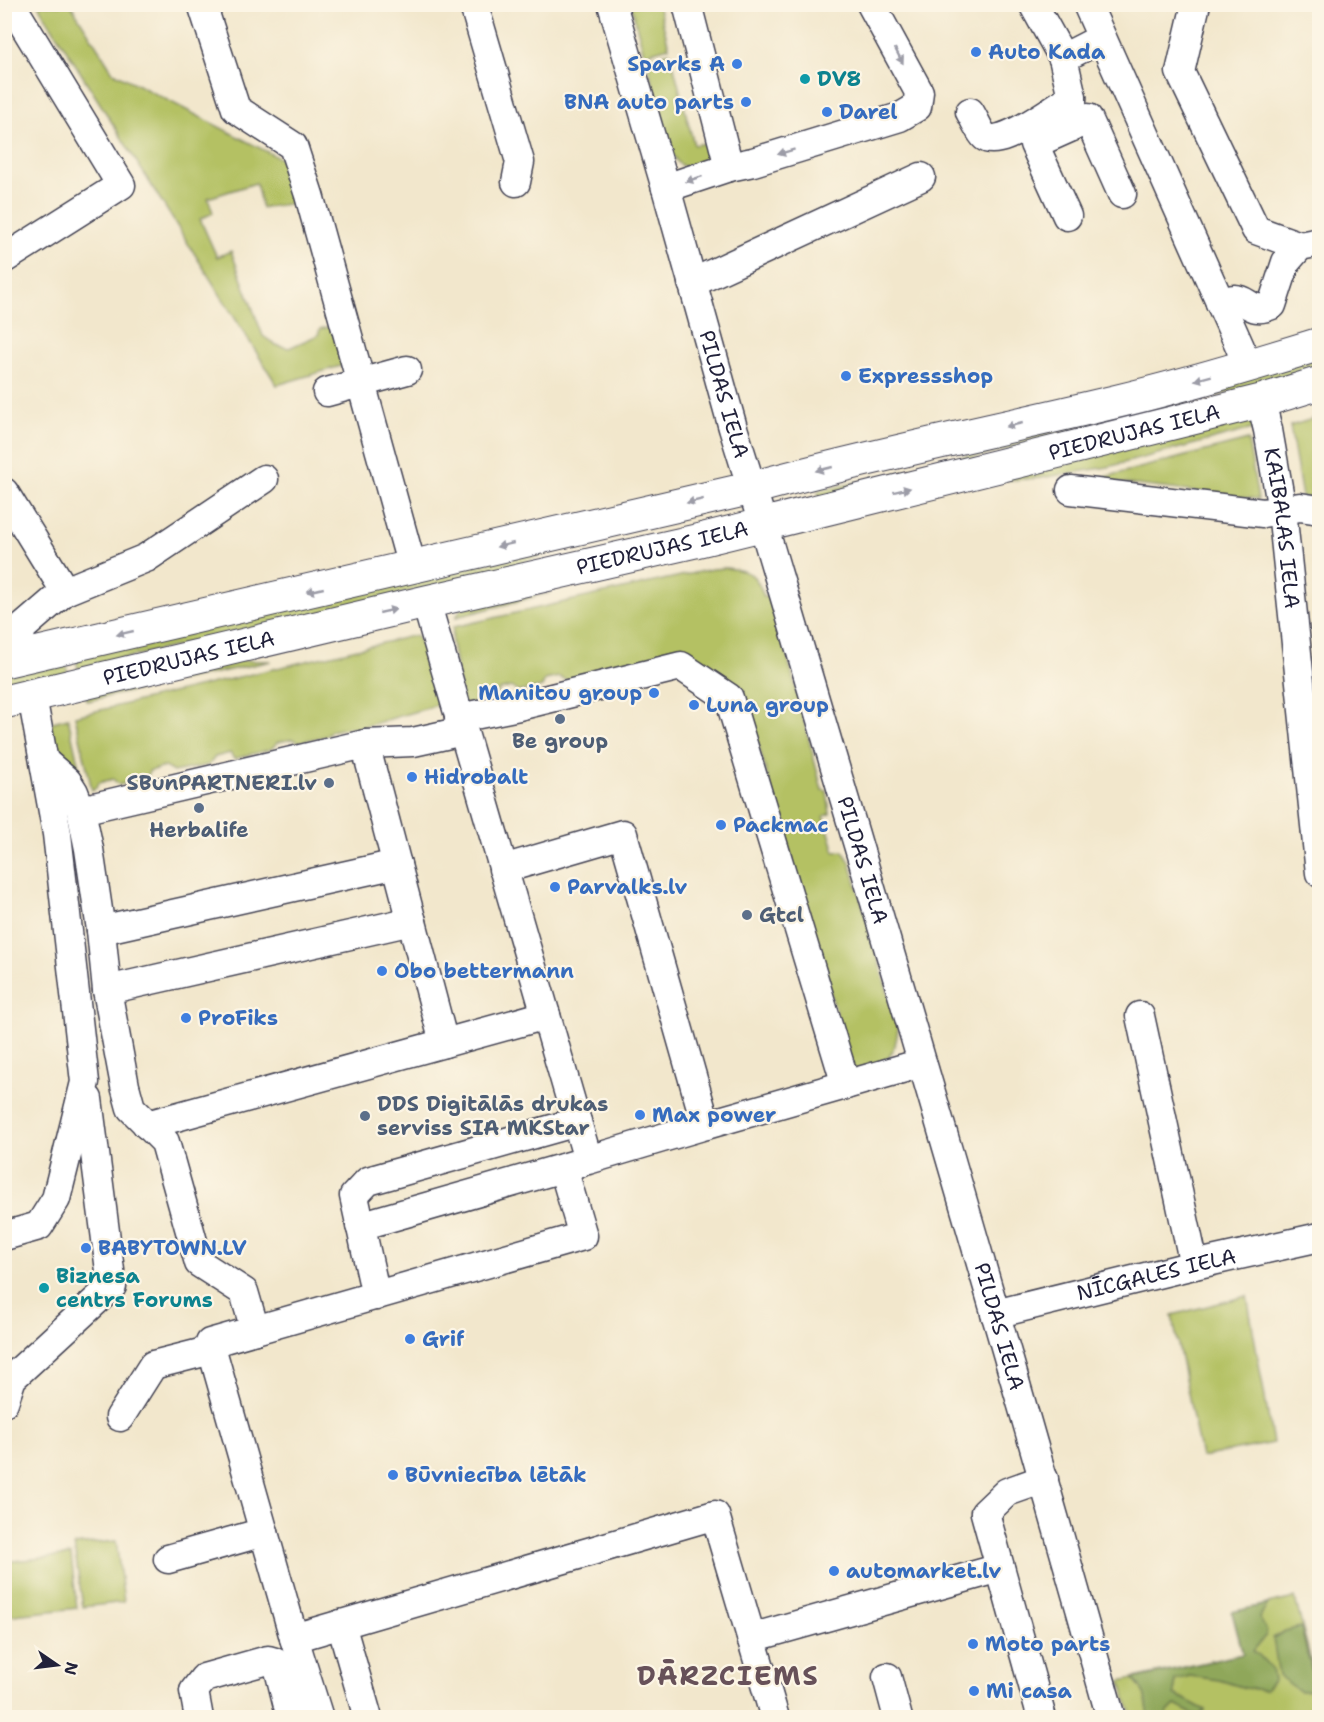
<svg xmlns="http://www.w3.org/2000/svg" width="1324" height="1722" font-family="'Shantell Sans',sans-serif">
  <rect width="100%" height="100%" fill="#fcf5e5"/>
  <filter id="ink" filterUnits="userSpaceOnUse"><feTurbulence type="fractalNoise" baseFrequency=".0167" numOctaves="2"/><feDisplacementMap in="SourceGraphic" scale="12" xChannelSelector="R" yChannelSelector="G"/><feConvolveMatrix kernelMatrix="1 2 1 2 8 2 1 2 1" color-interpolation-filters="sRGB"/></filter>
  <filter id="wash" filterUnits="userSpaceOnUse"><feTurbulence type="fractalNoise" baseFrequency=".008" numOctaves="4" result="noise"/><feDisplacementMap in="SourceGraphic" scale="24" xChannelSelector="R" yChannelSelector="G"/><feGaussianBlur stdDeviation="1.35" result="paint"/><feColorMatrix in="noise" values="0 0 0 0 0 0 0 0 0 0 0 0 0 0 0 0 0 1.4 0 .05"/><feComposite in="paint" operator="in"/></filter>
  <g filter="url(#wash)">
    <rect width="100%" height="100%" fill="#f2e7cc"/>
    <g fill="#b4c164" stroke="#6b7250" stroke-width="1.5">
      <polygon points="38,5 71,5 113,72 283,160 294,203 262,208 256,183 208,198 213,213 200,219 217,257 231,251 263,336 276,345 289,348 318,335 320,329 332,326 344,365 277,385"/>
      <polygon points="631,5 658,5 669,47 644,54"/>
      <path d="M 670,52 L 694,145 L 712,142 C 712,145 712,149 711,152 C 707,162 691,171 681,165 C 677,163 674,157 672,153 L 646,59 Z"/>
      <polygon points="1319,355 1319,369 819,498 818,491 953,460 1015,438"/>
      <polygon points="1319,417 1319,499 1302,497 1290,426"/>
      <polygon points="1250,418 1256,428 1108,467 1040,478 980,482"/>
      <polygon points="1248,440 1258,499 1093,480"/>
      <polygon points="568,545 560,550 487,574 78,669 75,655"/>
      <path d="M 726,568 C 751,571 756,573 764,597 L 772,597 L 822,790 L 827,791 L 830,814 L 824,816 L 835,852 L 843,851 L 850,862 L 898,1028 C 895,1060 886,1062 859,1072 L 852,1067 L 743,692 L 681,654 L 568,681 L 559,677 L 545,680 L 542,687 L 518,692 L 511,687 L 499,690 L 496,698 L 463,705 L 452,643 L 453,627 L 712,569 Z"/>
      <polygon points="550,593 456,617 461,608 508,597"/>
      <polygon points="416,635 422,646 444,703 356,729 350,727 331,731 326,736 298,742 293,739 278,742 271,749 234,759 230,753 215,757 209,765 173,772 165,767 149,771 147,778 119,785 113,779 98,783 96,788 92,790 75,716"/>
      <polygon points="65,660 68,674 5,689 4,675"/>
      <polygon points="232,660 271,661 87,701 86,696"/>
      <polygon points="68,718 82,781 60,758 56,752 51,727 53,722"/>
      <polygon points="1247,1296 1273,1443 1201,1457 1172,1315"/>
      <polygon points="116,1541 124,1602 83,1607 74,1545"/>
      <polygon points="71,1555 77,1608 5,1616 5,1562"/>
      <polygon points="1295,1598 1319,1692 1319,1717 1132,1717 1120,1681 1243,1654 1232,1612"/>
    </g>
    <g fill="#8fa75a" stroke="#58644a" stroke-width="1.5">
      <path d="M 1268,1604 L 1259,1618 L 1266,1629 L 1266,1635 L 1253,1651 L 1259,1655 L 1272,1669 L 1274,1680 L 1265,1690 L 1245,1688 L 1219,1680 L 1190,1676 L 1175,1680 L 1175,1694 L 1205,1710 L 1198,1717 L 1175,1705 L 1167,1713 L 1168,1717 L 1149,1717 C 1147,1703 1145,1689 1133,1679 L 1243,1654 L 1232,1612 Z"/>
      <polygon points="1301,1627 1316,1690 1300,1691 1279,1676 1273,1638 1285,1631"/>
    </g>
  </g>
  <g filter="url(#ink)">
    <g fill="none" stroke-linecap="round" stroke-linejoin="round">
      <defs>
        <g id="minor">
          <polyline points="202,4 236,109 293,146 309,195 412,567"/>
          <polyline points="471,4 475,9 520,162 516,182"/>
          <path id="s1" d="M 612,4 L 666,188 L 733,428 L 763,524 C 881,922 999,1319 1111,1718"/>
          <polyline points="1033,4 1063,58 1102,38"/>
          <polyline points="1087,4 1240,347 1246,366"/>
          <polyline points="1196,4 1180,72 1256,230 1300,246"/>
          <polyline points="1063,58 1072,97 1072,127 1034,144 1067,216"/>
          <path d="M 970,112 C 974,118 980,133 985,137 C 1000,149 1057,106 1072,97"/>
          <polyline points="1072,127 1088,118 1122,194"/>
          <polyline points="729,167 753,162 900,117 917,107 919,92 871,4"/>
          <polyline points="666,188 729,167 687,4"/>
          <polyline points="4,259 121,185 11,4"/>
          <polyline points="692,283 921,177"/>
          <path d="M 1220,303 C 1224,302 1230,299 1234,299 C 1248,298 1250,315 1272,305 L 1286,262 L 1300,246 L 1320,242"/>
          <polyline points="327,392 407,370"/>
          <path id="s2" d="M 1261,401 L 1268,430 L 1282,510 L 1320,873"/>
          <polyline points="1071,490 1263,513 1300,507 1320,510"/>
          <polyline points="4,492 65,591 22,628 15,659"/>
          <polyline points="65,591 146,558 264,479"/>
          <polyline points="426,602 588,1160 706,1125 623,834 503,869"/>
          <polyline points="459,718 519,706 681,666 729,698 846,1085"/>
          <polyline points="365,744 444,1043"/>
          <polyline points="45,762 67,781 74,792 81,810 89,849 101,930 107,990 125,1086 131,1108 165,1142 199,1263 244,1292 255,1330"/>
          <polyline points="81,810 365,744 413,742 463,731"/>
          <polyline points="101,930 397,864"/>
          <polyline points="107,990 412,921"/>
          <polyline points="1140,1016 1194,1265"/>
          <polyline points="147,1125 546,1015"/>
          <polyline points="706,1125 922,1063"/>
          <polyline points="360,1226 580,1163"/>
          <polyline points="4,1236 39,1226 56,1199 85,1082 57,834 32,696"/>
          <polyline points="376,1296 354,1196 368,1181 577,1122"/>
          <path id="s3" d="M 995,1314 L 1194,1265 L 1320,1237"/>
          <polyline points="4,1402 12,1378 112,1286 88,1099"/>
          <polyline points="120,1417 153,1365 212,1350"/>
          <polyline points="168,1559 264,1532"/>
          <polyline points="341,1624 368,1718"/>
          <polyline points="294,1638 210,1343 583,1236 563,1168"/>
          <polyline points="751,1638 1000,1568"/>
          <polyline points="887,1677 898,1718"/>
          <polyline points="199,1718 194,1691 204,1678 268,1660 275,1662 278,1666 291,1718"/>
          <polyline points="319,1718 294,1638 715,1515 775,1718"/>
          <polyline points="1042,1718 985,1513 1007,1492 1044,1479"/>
        </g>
        <g id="major">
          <path d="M 4,661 L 752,488 C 872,455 993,431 1114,402 C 1183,386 1252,365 1320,344"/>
          <path id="s4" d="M 4,702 L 426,602 L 700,540 L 1261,401 L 1320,383"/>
        </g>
      </defs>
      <use href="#minor" stroke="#414051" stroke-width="31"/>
      <use href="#major" stroke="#414051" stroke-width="35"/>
      <use href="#minor" stroke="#fff" stroke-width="28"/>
      <use href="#major" stroke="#fff" stroke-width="33"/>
    </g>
    <defs><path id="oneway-solid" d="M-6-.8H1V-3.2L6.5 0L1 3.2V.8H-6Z" transform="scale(1.5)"/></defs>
    <g fill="#9c9ca7">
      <use href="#oneway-solid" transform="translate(899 56) rotate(62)"/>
      <use href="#oneway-solid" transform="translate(786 152) rotate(163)"/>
      <use href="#oneway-solid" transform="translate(694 179) rotate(162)"/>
      <use href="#oneway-solid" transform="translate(1203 378) rotate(165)"/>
      <use href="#oneway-solid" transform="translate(1014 425) rotate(167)"/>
      <use href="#oneway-solid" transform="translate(824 469) rotate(167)"/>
      <use href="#oneway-solid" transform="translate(902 490) rotate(-14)"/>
      <use href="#oneway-solid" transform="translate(695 501) rotate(167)"/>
      <use href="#oneway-solid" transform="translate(505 545) rotate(167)"/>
      <use href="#oneway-solid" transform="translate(315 590) rotate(167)"/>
      <use href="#oneway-solid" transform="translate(388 611) rotate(-13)"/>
      <use href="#oneway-solid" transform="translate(125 633) rotate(167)"/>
    </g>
  </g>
  <g fill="#3f7fe0" stroke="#fcf5e5" stroke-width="2">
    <circle cx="976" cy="52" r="6"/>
    <circle cx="737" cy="64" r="6"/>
    <circle cx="746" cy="102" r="6"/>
    <circle cx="827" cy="112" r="6"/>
    <circle cx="846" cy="376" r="6"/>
    <circle cx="654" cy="693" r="6"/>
    <circle cx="694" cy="705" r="6"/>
    <circle cx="412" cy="777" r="6"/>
    <circle cx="721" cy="825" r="6"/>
    <circle cx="555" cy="887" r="6"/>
    <circle cx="382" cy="971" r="6"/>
    <circle cx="186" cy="1018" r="6"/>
    <circle cx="640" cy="1115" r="6"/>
    <circle cx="86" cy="1248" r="6"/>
    <circle cx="410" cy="1339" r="6"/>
    <circle cx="393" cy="1475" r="6"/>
    <circle cx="834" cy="1571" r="6"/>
    <circle cx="973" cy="1644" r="6"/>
    <circle cx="974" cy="1691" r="6"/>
  </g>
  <g fill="#0f9aa8" stroke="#fcf5e5" stroke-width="2">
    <circle cx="805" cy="79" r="6"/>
    <circle cx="44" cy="1288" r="6"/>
  </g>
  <g fill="#5c6f8a" stroke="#fcf5e5" stroke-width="2">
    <circle cx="560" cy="719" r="6"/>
    <circle cx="329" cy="783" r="6"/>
    <circle cx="199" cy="808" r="6"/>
    <circle cx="747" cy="915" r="6"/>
    <circle cx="365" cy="1116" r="6"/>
  </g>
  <g text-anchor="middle" stroke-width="4.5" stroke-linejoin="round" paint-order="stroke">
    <g font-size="21" font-weight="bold" fill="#366cbe" stroke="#fcf5e5" text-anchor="start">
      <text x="988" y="59">Auto Kada</text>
      <text x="725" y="71" text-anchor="end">Sparks A</text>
      <text x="734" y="109" text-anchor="end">BNA auto parts</text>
      <text x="839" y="119">Darel</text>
      <text x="858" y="383">Expressshop</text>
      <text x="642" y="700" text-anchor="end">Manitou group</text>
      <text x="706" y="712">Luna group</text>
      <text x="424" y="784">Hidrobalt</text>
      <text x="733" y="832">Packmac</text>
      <text x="567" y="894">Parvalks.lv</text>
      <text x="394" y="978">Obo bettermann</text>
      <text x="198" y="1025">ProFiks</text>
      <text x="652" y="1122">Max power</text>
      <text x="98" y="1255">BABYTOWN.LV</text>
      <text x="422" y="1346">Grif</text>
      <text x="405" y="1482">Būvniecība lētāk</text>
      <text x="846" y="1578">automarket.lv</text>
      <text x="985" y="1651">Moto parts</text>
      <text x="986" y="1698">Mi casa</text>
    </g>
    <g font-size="21" font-weight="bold" fill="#0d838f" stroke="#fcf5e5" text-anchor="start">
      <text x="817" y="86">DV8</text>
      <text x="56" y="1283">Biznesa<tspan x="56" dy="24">centrs Forums</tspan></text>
    </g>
    <g font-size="21" fill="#22223b" stroke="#fcf5e5">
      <text dy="7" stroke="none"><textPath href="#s1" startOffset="406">PILDAS IELA</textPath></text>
      <text dy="7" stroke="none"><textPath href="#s4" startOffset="1162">PIEDRUJAS IELA</textPath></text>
      <text dy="7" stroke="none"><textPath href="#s2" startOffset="129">KAIBALAS IELA</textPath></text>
      <text dy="7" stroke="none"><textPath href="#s4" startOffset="676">PIEDRUJAS IELA</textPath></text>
      <text dy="7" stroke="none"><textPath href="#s4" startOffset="190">PIEDRUJAS IELA</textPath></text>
      <text dy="7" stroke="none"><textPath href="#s1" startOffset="892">PILDAS IELA</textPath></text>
      <text dy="7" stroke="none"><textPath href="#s3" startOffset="166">NĪCGALES IELA</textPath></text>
      <text dy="7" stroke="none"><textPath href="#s1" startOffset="1378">PILDAS IELA</textPath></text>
    </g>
    <g font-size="21" font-weight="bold" fill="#4e5e75" stroke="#fcf5e5">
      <text x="560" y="748">Be group</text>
      <text x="317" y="790" text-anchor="end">SBunPARTNERI.lv</text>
      <text x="199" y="837">Herbalife</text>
      <text x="759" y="922" text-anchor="start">Gtcl</text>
      <text x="377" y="1111" text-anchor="start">DDS Digitālās drukas<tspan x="377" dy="24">serviss SIA MKStar</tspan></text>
    </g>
    <g font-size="27" font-weight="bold" letter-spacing="1.5" fill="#675159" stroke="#fcf5e5">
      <text x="728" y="1685">DĀRZCIEMS</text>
    </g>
  </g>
  <rect width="1324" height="1722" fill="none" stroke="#fcf5e5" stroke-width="24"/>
  <g transform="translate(57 1665) rotate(104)" stroke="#fcf5e5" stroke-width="4.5" paint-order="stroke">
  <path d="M0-4.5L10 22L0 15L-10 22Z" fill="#22223b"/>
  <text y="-9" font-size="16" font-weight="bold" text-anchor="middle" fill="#22223b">N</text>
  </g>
</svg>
